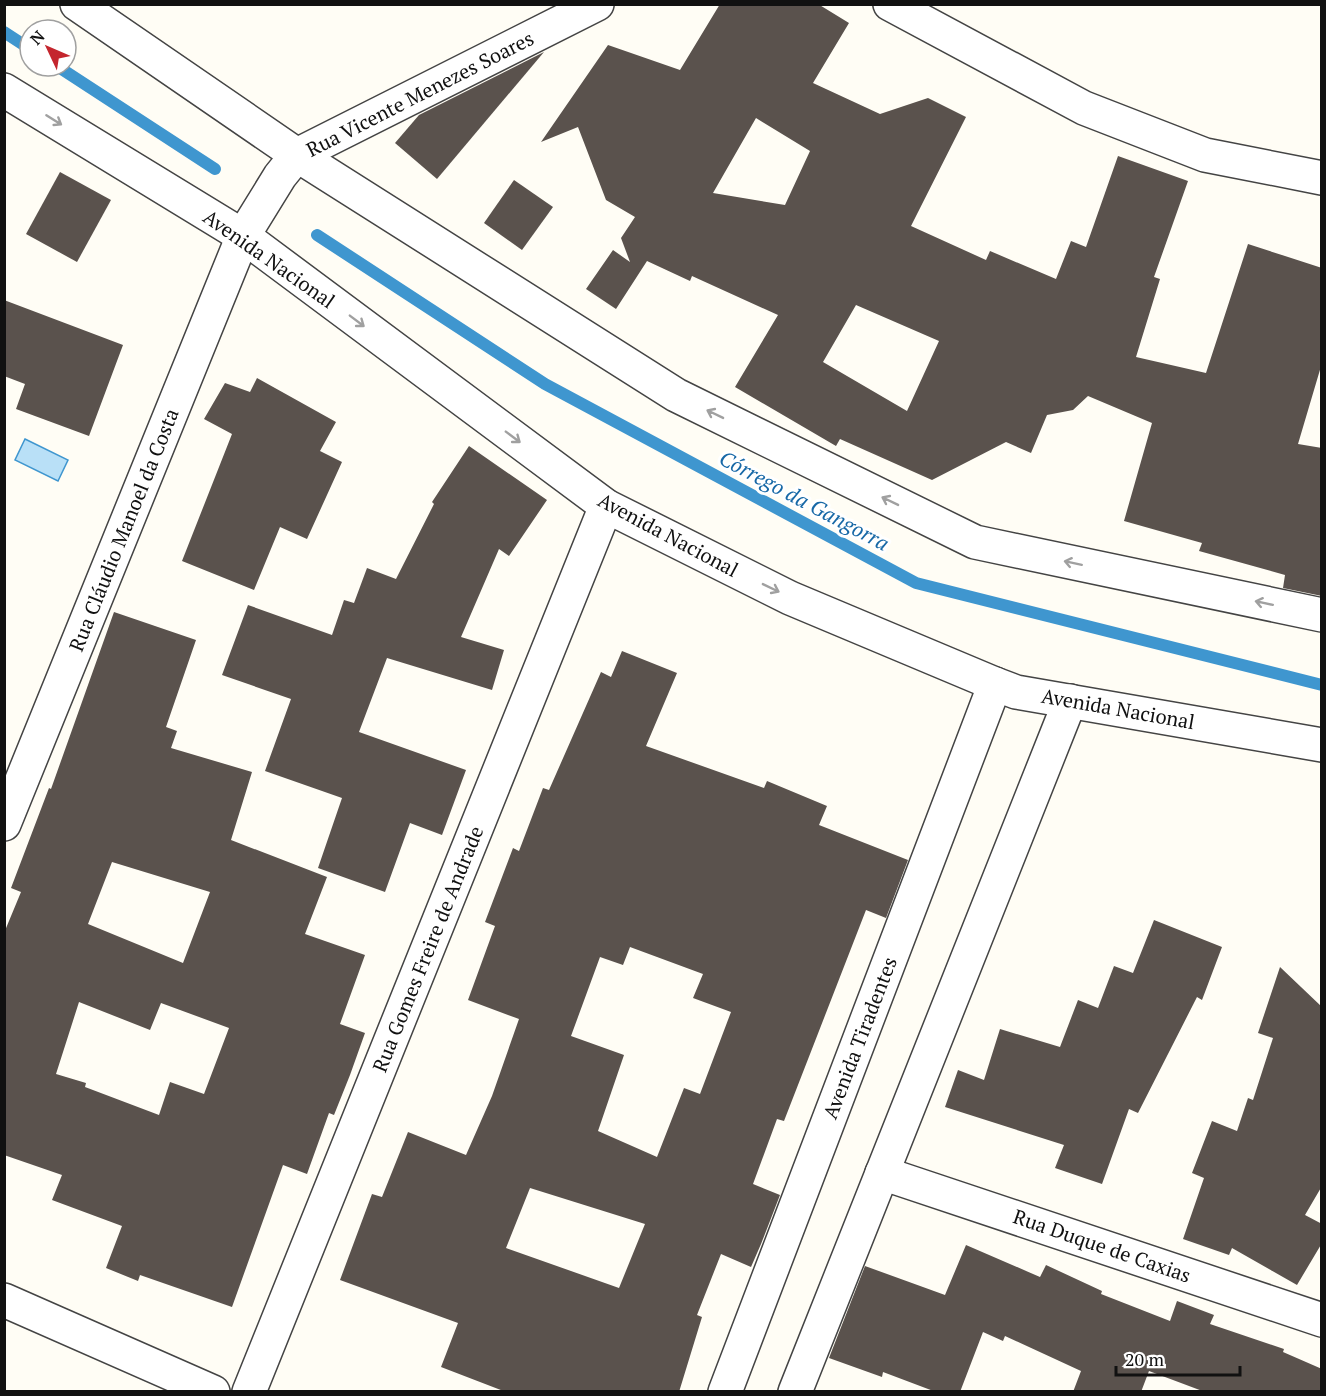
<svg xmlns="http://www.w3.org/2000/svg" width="1326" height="1396" font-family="'PT Serif',serif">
  <rect width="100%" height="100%" fill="#fffdf5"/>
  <polygon fill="#b9e0f7" stroke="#3f96cf" stroke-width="1.5" points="25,439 68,460 58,481 15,460"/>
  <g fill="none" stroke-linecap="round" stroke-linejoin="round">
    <g stroke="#3f96cf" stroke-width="12">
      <polyline points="4,32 30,49"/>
      <polyline points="57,66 215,169"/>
      <polyline points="317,235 545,384 916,583 1322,685"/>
    </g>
  </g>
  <g fill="#5a524d" fill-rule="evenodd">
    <path d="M 720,4 L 818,4 L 849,23 L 813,83 L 880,114 L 928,98 L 966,117 L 911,226 L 986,260 L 990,251 L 1056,279 L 1071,241 L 1086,247 L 1118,156 L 1188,181 L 1154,277 L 1160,279 L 1136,357 L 1206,373 L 1248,244 L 1322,268 L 1322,363 L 1298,444 L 1322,448 L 1322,596 L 1283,588 L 1285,575 L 1199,551 L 1202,543 L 1124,521 L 1152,423 L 1088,396 L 1073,410 L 1047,415 L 1031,453 L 1006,442 L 932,480 L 840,439 L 836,446 L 735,387 L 778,315 L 692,276 L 690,281 L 647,261 L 616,309 L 586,289 L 613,250 L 630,262 L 621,238 L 635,217 L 606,200 L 578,127 L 541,142 L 608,45 L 680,70 ZM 756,118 L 810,151 L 785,205 L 713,193 ZM 856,305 L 939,341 L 907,411 L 823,362 Z"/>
    <polygon points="544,52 437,179 395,143 419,115"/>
    <polygon points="60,172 111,200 77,262 26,234"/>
    <polygon points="514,180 553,207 522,250 484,223"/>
    <polygon points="4,300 123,345 89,436 16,409 25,384 4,376"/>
    <polygon points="257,378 336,422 320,451 342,462 307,539 280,527 254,590 182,561 232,434 204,419 225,383 250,392"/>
    <polygon points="469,446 547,500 509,556 499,549 461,637 504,650 492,690 387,658 359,732 466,770 442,835 410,823 385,892 318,868 342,798 265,771 291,699 222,675 248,605 332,635 344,600 354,603 367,568 396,579 434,504 432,502"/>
    <path d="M 114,612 L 196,640 L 166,727 L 177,731 L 171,748 L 252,772 L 231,840 L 327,877 L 305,934 L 365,955 L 340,1024 L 365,1033 L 350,1075 L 334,1115 L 329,1113 L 307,1174 L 283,1165 L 232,1307 L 140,1275 L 138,1281 L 106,1268 L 122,1226 L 52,1200 L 62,1175 L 4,1155 L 4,933 L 21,892 L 11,888 L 49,788 L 51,789 ZM 112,862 L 210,892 L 183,963 L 88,924 ZM 79,1002 L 150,1030 L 161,1003 L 229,1028 L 204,1094 L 170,1082 L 159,1115 L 85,1087 L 86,1083 L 56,1074 Z"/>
    <path d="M 622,651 L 677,673 L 646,746 L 764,788 L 767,781 L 827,806 L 819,825 L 908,860 L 886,918 L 866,910 L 784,1121 L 777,1119 L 753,1184 L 780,1195 L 761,1244 L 751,1267 L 721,1254 L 697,1315 L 702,1317 L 679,1392 L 506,1392 L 441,1367 L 458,1323 L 340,1280 L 372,1194 L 382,1197 L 408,1132 L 466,1155 L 492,1096 L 519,1019 L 468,1000 L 495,926 L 485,922 L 513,848 L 519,851 L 543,788 L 549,790 L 601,672 L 611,677 ZM 630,947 L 703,974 L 693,998 L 731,1012 L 700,1094 L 684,1088 L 657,1157 L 598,1131 L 624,1055 L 571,1036 L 600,957 L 623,965 ZM 530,1188 L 645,1224 L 619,1288 L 506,1248 Z"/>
    <polygon points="1154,920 1222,947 1202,1000 1197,997 1138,1113 1129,1109 1102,1184 1055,1168 1064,1145 945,1107 958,1070 984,1080 1000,1029 1060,1047 1078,1000 1098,1008 1114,966 1133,973"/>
    <polygon points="1280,967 1322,1007 1322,1186 1305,1215 1322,1224 1322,1243 1297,1285 1232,1248 1229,1255 1183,1239 1204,1178 1192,1173 1212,1121 1237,1131 1248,1098 1253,1100 1273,1038 1258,1033"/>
    <polygon points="966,1245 1040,1277 1046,1265 1102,1291 1101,1294 1170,1321 1177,1301 1214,1315 1210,1324 1284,1349 1283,1352 1322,1369 1322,1392 1205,1392 1149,1371 1141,1392 1073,1392 1081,1371 1005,1336 1003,1341 983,1332 960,1392 936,1392 883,1372 882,1377 829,1358 865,1266 945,1295"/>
  </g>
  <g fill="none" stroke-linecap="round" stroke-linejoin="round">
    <defs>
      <g id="minor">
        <polyline points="890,4 1084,108 1205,155 1322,178"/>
        <polyline points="4,824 243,236 280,176 297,155 597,4"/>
        <polyline points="882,1173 1322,1320"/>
        <polyline points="4,1300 213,1392"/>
        <polyline points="249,1392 606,506"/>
        <polyline points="725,1392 995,684"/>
        <polyline points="795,1392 1070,701"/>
      </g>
      <g id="tertiary">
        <polyline points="77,4 297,155 676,395 975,542 1322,615"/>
        <polyline points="4,90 243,236 606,506 790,598 995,684 1016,692 1322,745"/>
      </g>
    </defs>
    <use href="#minor" stroke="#444" stroke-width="36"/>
    <use href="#tertiary" stroke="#444" stroke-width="36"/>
    <use href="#minor" stroke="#fff" stroke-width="33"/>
    <use href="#tertiary" stroke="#fff" stroke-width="33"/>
  </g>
  <defs><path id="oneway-shaft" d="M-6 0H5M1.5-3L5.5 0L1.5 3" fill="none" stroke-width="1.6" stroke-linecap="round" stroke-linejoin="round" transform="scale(1.5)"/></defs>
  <g stroke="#a0a0a0">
    <use href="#oneway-shaft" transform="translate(54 120) rotate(32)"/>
    <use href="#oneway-shaft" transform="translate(357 321) rotate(37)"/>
    <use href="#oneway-shaft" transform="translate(715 414) rotate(-154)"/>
    <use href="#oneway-shaft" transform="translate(513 437) rotate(37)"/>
    <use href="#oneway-shaft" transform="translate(890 501) rotate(-154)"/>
    <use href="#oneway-shaft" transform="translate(1073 563) rotate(-168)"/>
    <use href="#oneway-shaft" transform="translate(771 588) rotate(26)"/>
    <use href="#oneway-shaft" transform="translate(1264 603) rotate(-168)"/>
  </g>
  <g text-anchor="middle" stroke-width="6" stroke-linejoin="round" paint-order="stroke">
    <g font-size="20" fill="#111" stroke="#fff">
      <text transform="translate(420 94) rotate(-27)" y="7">Rua Vicente Menezes Soares</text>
      <text transform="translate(269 259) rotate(35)" y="7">Avenida Nacional</text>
      <text transform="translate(124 530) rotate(-68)" y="7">Rua Cláudio Manoel da Costa</text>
      <text transform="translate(668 535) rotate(28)" y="7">Avenida Nacional</text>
      <text transform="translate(1118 709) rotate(10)" y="7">Avenida Nacional</text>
      <text transform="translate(428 949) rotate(-68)" y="7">Rua Gomes Freire de Andrade</text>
      <text transform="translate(860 1038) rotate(-69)" y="7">Avenida Tiradentes</text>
      <text transform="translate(1102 1246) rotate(19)" y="7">Rua Duque de Caxias</text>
    </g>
    <g font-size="21" font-style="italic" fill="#1768a6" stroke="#fff">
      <text transform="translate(804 501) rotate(28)" y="7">Córrego da Gangorra</text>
    </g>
  </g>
  <rect width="1326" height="1396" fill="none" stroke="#111111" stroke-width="12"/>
  <g transform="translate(48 48) rotate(314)"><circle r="28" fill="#ffffff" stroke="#a0a0a0" stroke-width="1.5"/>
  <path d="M0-4.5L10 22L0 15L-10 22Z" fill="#c4262e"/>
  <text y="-9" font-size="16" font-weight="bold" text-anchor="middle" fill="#111111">N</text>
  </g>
  <path d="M1116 1366v9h124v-9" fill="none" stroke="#111111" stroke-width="3"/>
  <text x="1125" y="1366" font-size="18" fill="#111111" stroke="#ffffff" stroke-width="4.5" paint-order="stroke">20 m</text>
</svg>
